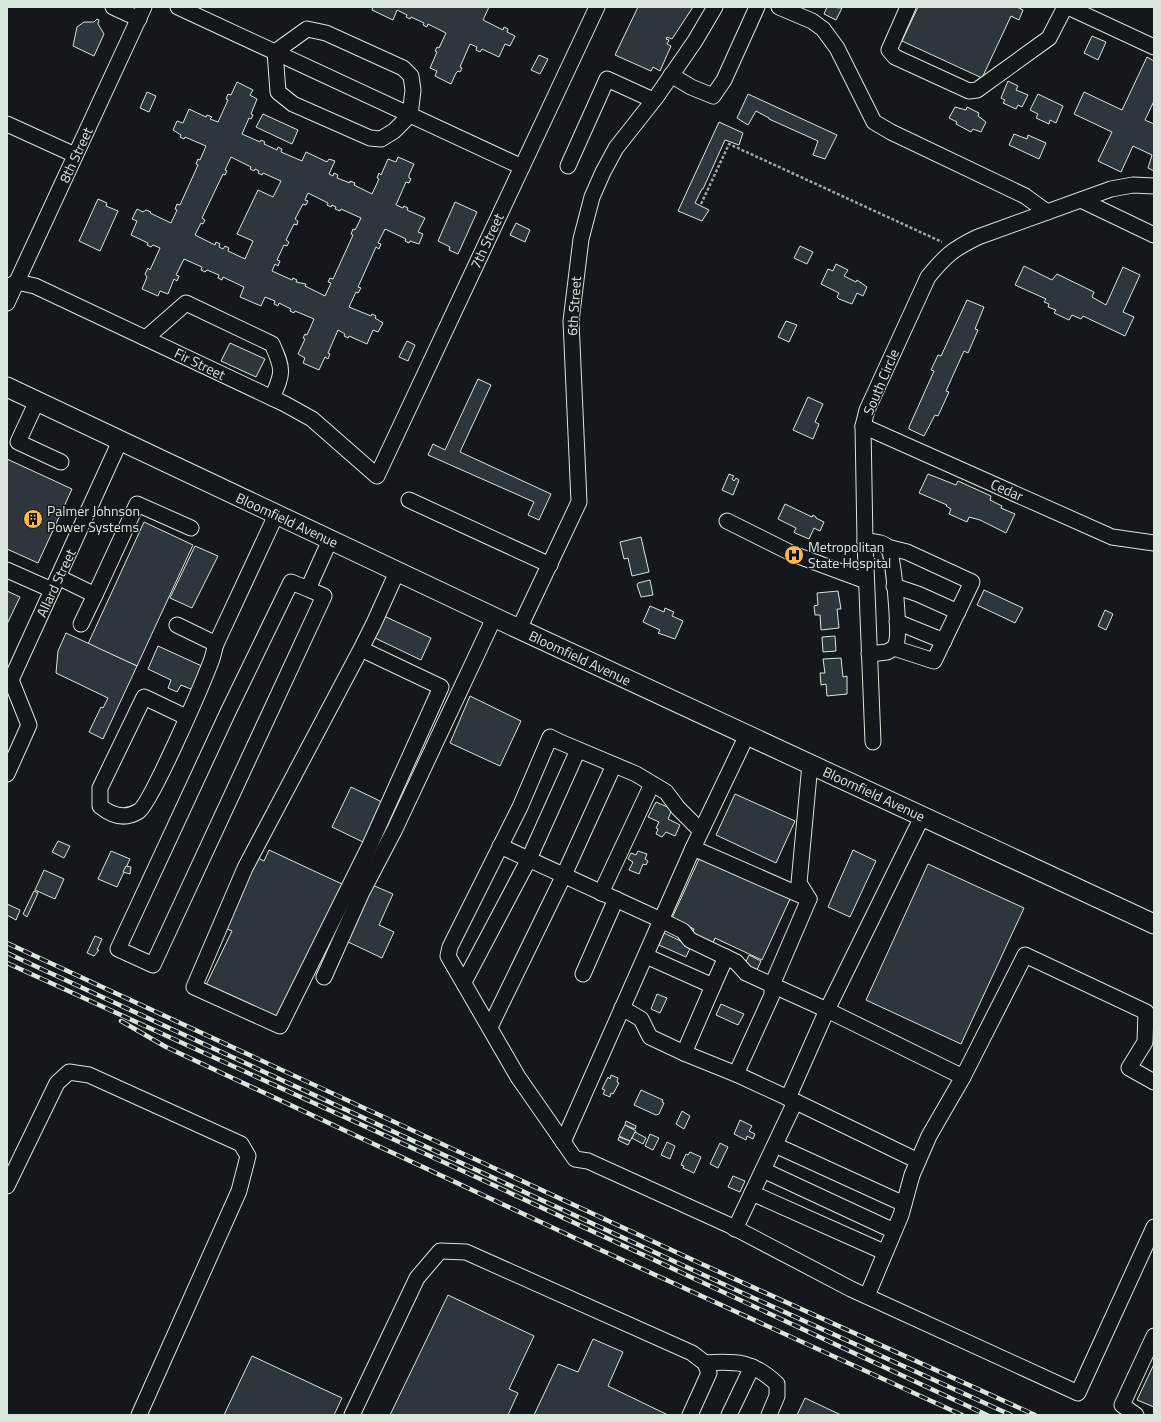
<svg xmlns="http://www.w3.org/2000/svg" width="1161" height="1422" font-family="'Titillium Web',sans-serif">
  <rect width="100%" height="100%" fill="#14181c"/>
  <g fill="#2c363c" stroke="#d8e6dc" fill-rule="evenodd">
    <polygon points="373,7 489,7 483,20 503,30 504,27 508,29 507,32 515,36 510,46 505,44 499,57 482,49 480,52 476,50 477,47 470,44 460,67 462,68 460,72 458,71 456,73 451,84 435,76 437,71 430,68 437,52 435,51 437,47 439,48 446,33 428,24 427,27 423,25 424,23 411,17 410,19 406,17 407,15 397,10 393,20 372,10"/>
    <polygon points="638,7 693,7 672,39 667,37 666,39 669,40 667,44 671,46 660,71 653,67 651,71 615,55"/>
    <polygon points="827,7 842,8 836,20 824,14"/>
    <polygon points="918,7 1017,7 1023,10 1019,20 1011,16 982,78 902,41"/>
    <polygon points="97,19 99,20 98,24 104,34 94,56 73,46 77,27 84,22 94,22"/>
    <polygon points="1092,36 1106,42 1098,60 1084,53"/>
    <polygon points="539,55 548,59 540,74 531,70"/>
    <polygon points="1147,57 1154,61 1154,101 1145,120 1154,124 1154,171 1148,168 1152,155 1133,146 1121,172 1098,161 1112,132 1074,114 1084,92 1122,110"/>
    <polygon points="1008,81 1018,86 1016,90 1028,95 1022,107 1018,105 1016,109 1003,103 1005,100 1001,98"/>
    <path d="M 237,82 L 253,90 L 250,95 L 257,99 L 251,114 L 253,115 L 251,119 L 249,118 L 242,134 L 260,142 L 261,140 L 265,142 L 264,144 L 277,150 L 278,147 L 282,149 L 281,152 L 302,161 L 306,152 L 327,162 L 329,159 L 335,161 L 329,174 L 333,176 L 334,173 L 338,175 L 337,178 L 350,183 L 350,181 L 355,183 L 354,185 L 372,194 L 379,179 L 377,178 L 379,173 L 381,175 L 388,159 L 396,162 L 398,157 L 414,164 L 409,175 L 409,178 L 411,179 L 409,183 L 406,182 L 396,205 L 403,208 L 404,206 L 408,208 L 407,210 L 425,218 L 418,232 L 423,234 L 419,244 L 410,241 L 409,243 L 405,241 L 406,239 L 385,229 L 378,243 L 381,244 L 379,249 L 376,247 L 358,287 L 361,288 L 358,293 L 356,292 L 349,307 L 371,316 L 372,314 L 376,316 L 375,318 L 383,323 L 378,332 L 373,330 L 367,344 L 349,336 L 348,338 L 344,336 L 345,334 L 338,330 L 328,353 L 330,354 L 328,359 L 325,357 L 319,370 L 303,363 L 305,358 L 298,354 L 305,339 L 303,338 L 305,334 L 307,335 L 314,319 L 295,311 L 294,313 L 290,311 L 291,309 L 279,303 L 278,306 L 274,304 L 275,301 L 265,297 L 261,306 L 240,297 L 244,287 L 223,277 L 222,280 L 218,278 L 219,275 L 207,270 L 205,272 L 201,270 L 202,267 L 184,259 L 176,275 L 179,276 L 177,281 L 174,279 L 168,294 L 160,291 L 158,296 L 142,289 L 147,277 L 145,274 L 148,268 L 150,270 L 160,248 L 153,245 L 151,247 L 147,245 L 148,243 L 131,235 L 137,221 L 132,219 L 137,209 L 143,212 L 146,210 L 151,212 L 150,213 L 171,223 L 177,210 L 175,209 L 177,204 L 180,205 L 198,165 L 196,164 L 198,159 L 200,160 L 206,146 L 185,137 L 184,139 L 180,137 L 181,135 L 173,130 L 177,121 L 183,123 L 189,109 L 206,117 L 207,115 L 212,117 L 210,119 L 218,122 L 228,100 L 226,99 L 228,94 L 231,95 ZM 231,157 L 251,167 L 250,169 L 254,171 L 255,169 L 259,171 L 258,173 L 262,175 L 263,173 L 281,181 L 273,197 L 258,190 L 237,234 L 253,241 L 245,259 L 228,251 L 229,248 L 225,246 L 223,249 L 219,247 L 220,244 L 216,242 L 215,245 L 195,235 L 201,223 L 203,224 L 205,220 L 202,218 L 223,174 L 225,175 L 227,171 L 225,170 ZM 308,193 L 328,203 L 327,205 L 331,207 L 332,205 L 336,207 L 335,209 L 340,211 L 341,209 L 361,218 L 355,230 L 353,229 L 351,234 L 353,235 L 333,279 L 330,278 L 328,282 L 331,283 L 325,296 L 305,286 L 306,284 L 296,282 L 297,280 L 293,278 L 292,280 L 272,271 L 275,264 L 278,266 L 280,261 L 277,260 L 284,245 L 287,246 L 289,242 L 286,240 L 294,224 L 297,225 L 298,221 L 295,219 L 303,204 L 306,205 L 308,201 L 305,200 Z"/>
    <polygon points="147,92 156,96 149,112 140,108"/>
    <polygon points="748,94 837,135 825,159 813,155 818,141 769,119 769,118 756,111 748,125 737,118"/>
    <polygon points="1038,94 1063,106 1056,123 1050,120 1049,124 1036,118 1038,114 1030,110"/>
    <polygon points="955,107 966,110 967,107 979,113 978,116 986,122 981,132 973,129 971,132 956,124 957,122 949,118"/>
    <polygon points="263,114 298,130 292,144 256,127"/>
    <polygon points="719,122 743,133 739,145 725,140 703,189 702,189 695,203 709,210 702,221 678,211"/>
    <polygon points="1014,134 1027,139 1028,135 1046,143 1039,159 1009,145"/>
    <polygon points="98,199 107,203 106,206 118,211 100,251 79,241"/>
    <polygon points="455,202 477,212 458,254 449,250 450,247 438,241"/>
    <polygon points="516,223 530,230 525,242 510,235"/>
    <polygon points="800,246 813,252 807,264 794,258"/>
    <polygon points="836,264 848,270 844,276 856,282 857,280 867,287 863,296 857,293 852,304 839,299 837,297 839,293 821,284 828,269 833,271"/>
    <polygon points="1024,266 1052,280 1057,274 1094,292 1092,297 1106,305 1123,267 1140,275 1123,312 1134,317 1125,336 1083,316 1081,319 1072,315 1069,320 1054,313 1056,310 1048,307 1049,304 1044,302 1046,299 1015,285"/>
    <polygon points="967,300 984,307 975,329 978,330 968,353 964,351 946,391 949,392 938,416 935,415 924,436 909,429 909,427 934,371 931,370 938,355 941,356"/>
    <polygon points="786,321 797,325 789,342 778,337"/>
    <polygon points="407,341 415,345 408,361 399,357"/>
    <polygon points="230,343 265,359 256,377 221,361"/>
    <polygon points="478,379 491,385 460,452 551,494 539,520 528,515 534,502 428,455 433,444 445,450"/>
    <polygon points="808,397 823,404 815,422 819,424 813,439 793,430"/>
    <polygon points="7,459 72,489 38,563 7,549"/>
    <polygon points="729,474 734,476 732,479 734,481 736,478 739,480 733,495 722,490"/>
    <polygon points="928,474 956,485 958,481 991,496 990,500 1002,506 1001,508 1015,514 1006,533 980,520 969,517 967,522 949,514 951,509 946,506 947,505 919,493"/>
    <polygon points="785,504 812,517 813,515 816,517 816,518 824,522 820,531 814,528 809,539 795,533 794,532 796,528 778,519"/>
    <polygon points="144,522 193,545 137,666 88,644"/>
    <polygon points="641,537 649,572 632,576 628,558 624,559 620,542"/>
    <polygon points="195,546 218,556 192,608 170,598"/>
    <polygon points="650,580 653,595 641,597 637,585 638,583"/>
    <polygon points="984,590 1023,608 1015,623 977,605"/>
    <polygon points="7,591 20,597 7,624"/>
    <polygon points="838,591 841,609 837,609 839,628 821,630 820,615 815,615 814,606 818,605 817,593"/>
    <polygon points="650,606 664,612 665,608 674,612 672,616 683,621 675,639 658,633 660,630 643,622"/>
    <polygon points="1105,610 1113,614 1106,630 1098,626"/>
    <polygon points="384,616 431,638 421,660 375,638"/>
    <polygon points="66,633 137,666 103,739 89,732 101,707 103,708 108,698 56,673 58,651"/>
    <polygon points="835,636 836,651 823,652 822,637"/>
    <polygon points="158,646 204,667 193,690 181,685 177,692 168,688 171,680 148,669"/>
    <polygon points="841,658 843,677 847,676 847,694 827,696 826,684 821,685 820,673 825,673 823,659"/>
    <polygon points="470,696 521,721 500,766 450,743"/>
    <polygon points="351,787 384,803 365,843 332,827"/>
    <polygon points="735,794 795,821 776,863 716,835"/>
    <polygon points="656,802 672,809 668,819 680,825 675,836 666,832 662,837 656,834 658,829 656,828 659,822 648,817"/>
    <polygon points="58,841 70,846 64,858 52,852"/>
    <polygon points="269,850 342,884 279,1019 206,985 232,931 223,927 258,858 264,861"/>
    <polygon points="853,850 876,861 850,917 828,907"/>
    <polygon points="111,851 130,859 117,887 98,879"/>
    <polygon points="638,851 647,854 645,859 648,861 646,865 643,864 639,874 629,870 633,862 628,859 631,853 636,855"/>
    <polygon points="700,857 790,899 762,960 715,938 711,948 690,938 694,929 672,918"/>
    <polygon points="928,864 1024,908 961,1044 866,1000"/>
    <polygon points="126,866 131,867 130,874 123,872"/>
    <polygon points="44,870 64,879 55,899 35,890"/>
    <polygon points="370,884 393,894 379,925 394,932 382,958 344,940"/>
    <polygon points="34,891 38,893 27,917 23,914"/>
    <polygon points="7,904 20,910 16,920 7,915"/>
    <polygon points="664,933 691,946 686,957 659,945"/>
    <polygon points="95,936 102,939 97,950 99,950 94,956 87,953"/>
    <polygon points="749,955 761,961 756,972 744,966"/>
    <polygon points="657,994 667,998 660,1013 651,1009"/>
    <polygon points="721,1004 744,1014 738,1025 716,1015"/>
    <polygon points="611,1075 618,1078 617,1082 619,1083 613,1094 611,1093 610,1097 603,1094 605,1090 602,1089 608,1077 610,1079"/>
    <polygon points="641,1090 663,1100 662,1102 664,1103 659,1114 656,1115 634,1105"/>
    <polygon points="682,1111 690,1116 684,1129 676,1124"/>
    <polygon points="740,1120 752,1126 749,1131 755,1134 753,1139 747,1136 746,1140 734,1134"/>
    <polygon points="626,1121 636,1126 635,1129 625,1125"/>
    <polygon points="625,1125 636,1131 630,1141 619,1136"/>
    <polygon points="635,1132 646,1138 643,1144 632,1138"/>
    <polygon points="650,1134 659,1138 653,1150 645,1146"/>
    <polygon points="619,1137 630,1141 628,1145 618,1140"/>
    <polygon points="667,1142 675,1146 670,1159 661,1155"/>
    <polygon points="720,1143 728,1147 718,1168 710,1164"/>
    <polygon points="690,1152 701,1157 694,1173 683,1168 684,1166 681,1165 686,1154 688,1155"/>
    <polygon points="733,1176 745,1181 740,1192 728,1187"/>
    <polygon points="448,1295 534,1336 509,1389 518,1393 508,1415 390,1415"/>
    <polygon points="593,1339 623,1352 608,1386 668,1415 534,1415 558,1364 578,1372"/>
    <polygon points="252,1356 342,1398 334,1415 224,1415"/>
    <polygon points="1154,1364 1154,1407 1137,1400"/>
    <polygon points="805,1398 841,1415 797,1415"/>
  </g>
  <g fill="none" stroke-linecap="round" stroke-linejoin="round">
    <defs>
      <g id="minor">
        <polyline points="113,7 139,19"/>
        <polyline points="178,7 522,167"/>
        <polyline points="779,7 812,21 823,29 837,48 874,122 891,132 1025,196 1047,212"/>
        <polyline points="908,7 889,50 895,57 969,91 977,90 1049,38 1065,7"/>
        <polyline points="1068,7 1154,47"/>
        <polygon points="307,29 326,33 403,68 411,76 413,90 410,115 394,131 381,139 370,138 293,104 278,92 275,52"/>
        <polyline points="671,75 691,87 713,96 724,80 757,7"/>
        <polyline points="7,124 75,155"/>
        <polyline points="568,166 607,79 653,100"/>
        <polyline points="1081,200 1154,235"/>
        <polyline points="7,287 17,282 35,286 285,404 312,419 377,476 597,7"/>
        <polyline points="7,303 144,7"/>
        <path d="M 146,338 L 186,303 L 272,344 C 284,370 283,373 272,398"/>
        <polyline points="37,401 18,442 61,462"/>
        <polyline points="863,426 1112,537 1154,543"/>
        <polyline points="409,500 550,565"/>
        <polyline points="727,521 793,554 866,581"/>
        <path d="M 865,541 C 872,542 883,541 888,548 C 894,556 899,628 897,640 C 897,642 895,646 894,648 L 887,652 L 869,654"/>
        <polyline points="887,547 907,552 972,582 934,661 894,648"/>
        <polyline points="7,570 52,590"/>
        <polyline points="58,577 95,595 137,504 191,528"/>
        <polyline points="894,586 918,594 958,612"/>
        <polyline points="308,589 291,582 228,712 118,949 153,965 324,596 308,589 330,540"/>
        <polyline points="897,622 944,641"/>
        <polyline points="81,624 95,595"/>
        <polyline points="177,625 216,644 276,515"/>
        <polyline points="519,629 579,502 571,321 581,239 592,197 603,172 616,148 657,96 695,41 715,7"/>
        <polyline points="361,649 441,687 370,845 280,1026 194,987 245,868 361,649 374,623 397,572"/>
        <polyline points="11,680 120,441"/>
        <path d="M 186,717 L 144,697 L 100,788 L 100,806 C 112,816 125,820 139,811 C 151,803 202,685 210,664 C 213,658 214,650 216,644"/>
        <polyline points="747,735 693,848 809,899"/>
        <path d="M 873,742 L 865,541 L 863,426 L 867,410 L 928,277 C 945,256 953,249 978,237 L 1111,189 L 1133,185 L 1154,186"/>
        <polyline points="7,774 29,725 11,680"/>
        <polyline points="922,817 827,1010 963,1077 1025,955 1146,1012 1145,1042 1129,1068 1154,1082"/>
        <polyline points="700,830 678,808 666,792 636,774 560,742 550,737 520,807 450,947 448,956 518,1077 575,1159 588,1161 731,1226 851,1289 1078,1393 1154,1227"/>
        <polyline points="500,846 661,920 683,931 690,940 736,962 746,973 772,985 772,995 736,1074 684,1053"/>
        <polyline points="601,893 652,784"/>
        <polyline points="646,956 713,986 726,957"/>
        <polyline points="583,974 616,899"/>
        <polyline points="324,977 362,892 395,829 494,618"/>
        <polyline points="464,982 529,859 578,750"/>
        <polyline points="622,1008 641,1019 650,1037 684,1053 713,986"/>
        <polyline points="490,1027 564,875 614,765"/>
        <polyline points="736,1074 788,1098 827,1010 772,985 809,899 799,883 810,764"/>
        <polyline points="788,1098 918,1161"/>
        <polyline points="563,1142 693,848"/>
        <polyline points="775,1145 904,1204"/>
        <polyline points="763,1170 894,1231"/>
        <polyline points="7,1186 57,1083 69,1072 89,1075 241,1144 248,1156 239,1191 139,1415"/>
        <polyline points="752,1193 884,1252"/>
        <polyline points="735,1229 795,1102"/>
        <polyline points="867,1296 901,1215 912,1175 929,1136 963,1077"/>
        <path d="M 705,1363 C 736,1361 753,1361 777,1384 L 777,1396 L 769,1415"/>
        <polyline points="352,1415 417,1278 440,1251 466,1252 692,1353 705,1363 709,1373 690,1415"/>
        <polyline points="729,1415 752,1367"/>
        <polyline points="1136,1415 1122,1405 1154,1336"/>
      </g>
      <polyline id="major" points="7,387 519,629 1154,924"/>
    </defs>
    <use href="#minor" stroke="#d8e6dc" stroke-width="17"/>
    <use href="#major" stroke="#d8e6dc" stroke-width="21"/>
    <polyline stroke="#9da8a2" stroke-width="2.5" stroke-dasharray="3 2" stroke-linecap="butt" points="701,204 729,144 942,242"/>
    <use href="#minor" stroke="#14181c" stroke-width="15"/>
    <use href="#major" stroke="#14181c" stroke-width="19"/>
    <defs>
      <g id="rail">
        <polyline points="7,943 704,1265 1035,1415"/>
        <polyline points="7,953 734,1289 1011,1415"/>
        <polyline points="7,963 476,1177 987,1415"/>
        <polyline points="121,1021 166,1047 592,1246 962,1415"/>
      </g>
    </defs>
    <use href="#rail" stroke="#d8e6dc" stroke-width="4.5"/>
    <use href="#rail" stroke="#14181c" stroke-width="3" stroke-dasharray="9" stroke-linecap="butt"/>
  </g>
  <defs>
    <symbol id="building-disc" viewBox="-11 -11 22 22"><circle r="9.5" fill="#ffb74d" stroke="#14181c"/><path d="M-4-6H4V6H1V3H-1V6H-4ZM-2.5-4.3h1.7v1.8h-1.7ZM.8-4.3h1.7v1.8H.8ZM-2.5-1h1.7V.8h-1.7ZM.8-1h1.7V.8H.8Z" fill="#111"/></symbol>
    <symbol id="hospital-disc" viewBox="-11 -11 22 22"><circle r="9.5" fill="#ffb74d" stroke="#14181c"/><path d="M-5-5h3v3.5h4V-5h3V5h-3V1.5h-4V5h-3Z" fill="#111"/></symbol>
  </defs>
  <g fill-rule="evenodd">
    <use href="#building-disc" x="22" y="508" width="22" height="22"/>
    <use href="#hospital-disc" x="783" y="544" width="22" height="22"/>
  </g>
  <g text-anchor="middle" stroke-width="3" stroke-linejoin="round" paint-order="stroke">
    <g font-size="14" fill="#d8e6dc" stroke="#14181c">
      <text transform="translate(76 155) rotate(-65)" y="5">8th Street</text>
      <text transform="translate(487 241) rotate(-65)" y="5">7th Street</text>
      <text transform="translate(574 306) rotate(-86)" y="5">6th Street</text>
      <text transform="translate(200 364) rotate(26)" y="5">Fir Street</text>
      <text transform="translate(881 382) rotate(-67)" y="5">South Circle</text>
      <text transform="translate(1007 490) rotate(24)" y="5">Cedar</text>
      <text transform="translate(287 520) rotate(25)" y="5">Bloomfield Avenue</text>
      <text transform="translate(56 583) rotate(-65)" y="5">Allard Street</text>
      <text transform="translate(580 658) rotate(25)" y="5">Bloomfield Avenue</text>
      <text transform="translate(874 794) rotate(25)" y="5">Bloomfield Avenue</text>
    </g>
    <g font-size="14" fill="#d8e6dc" stroke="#14181c" text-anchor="start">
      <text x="47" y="516">Palmer Johnson<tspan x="47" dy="16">Power Systems</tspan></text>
      <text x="808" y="552">Metropolitan<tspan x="808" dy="16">State Hospital</tspan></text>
    </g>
  </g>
  <rect width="1161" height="1422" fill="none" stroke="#d8e6dc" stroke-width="16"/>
</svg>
